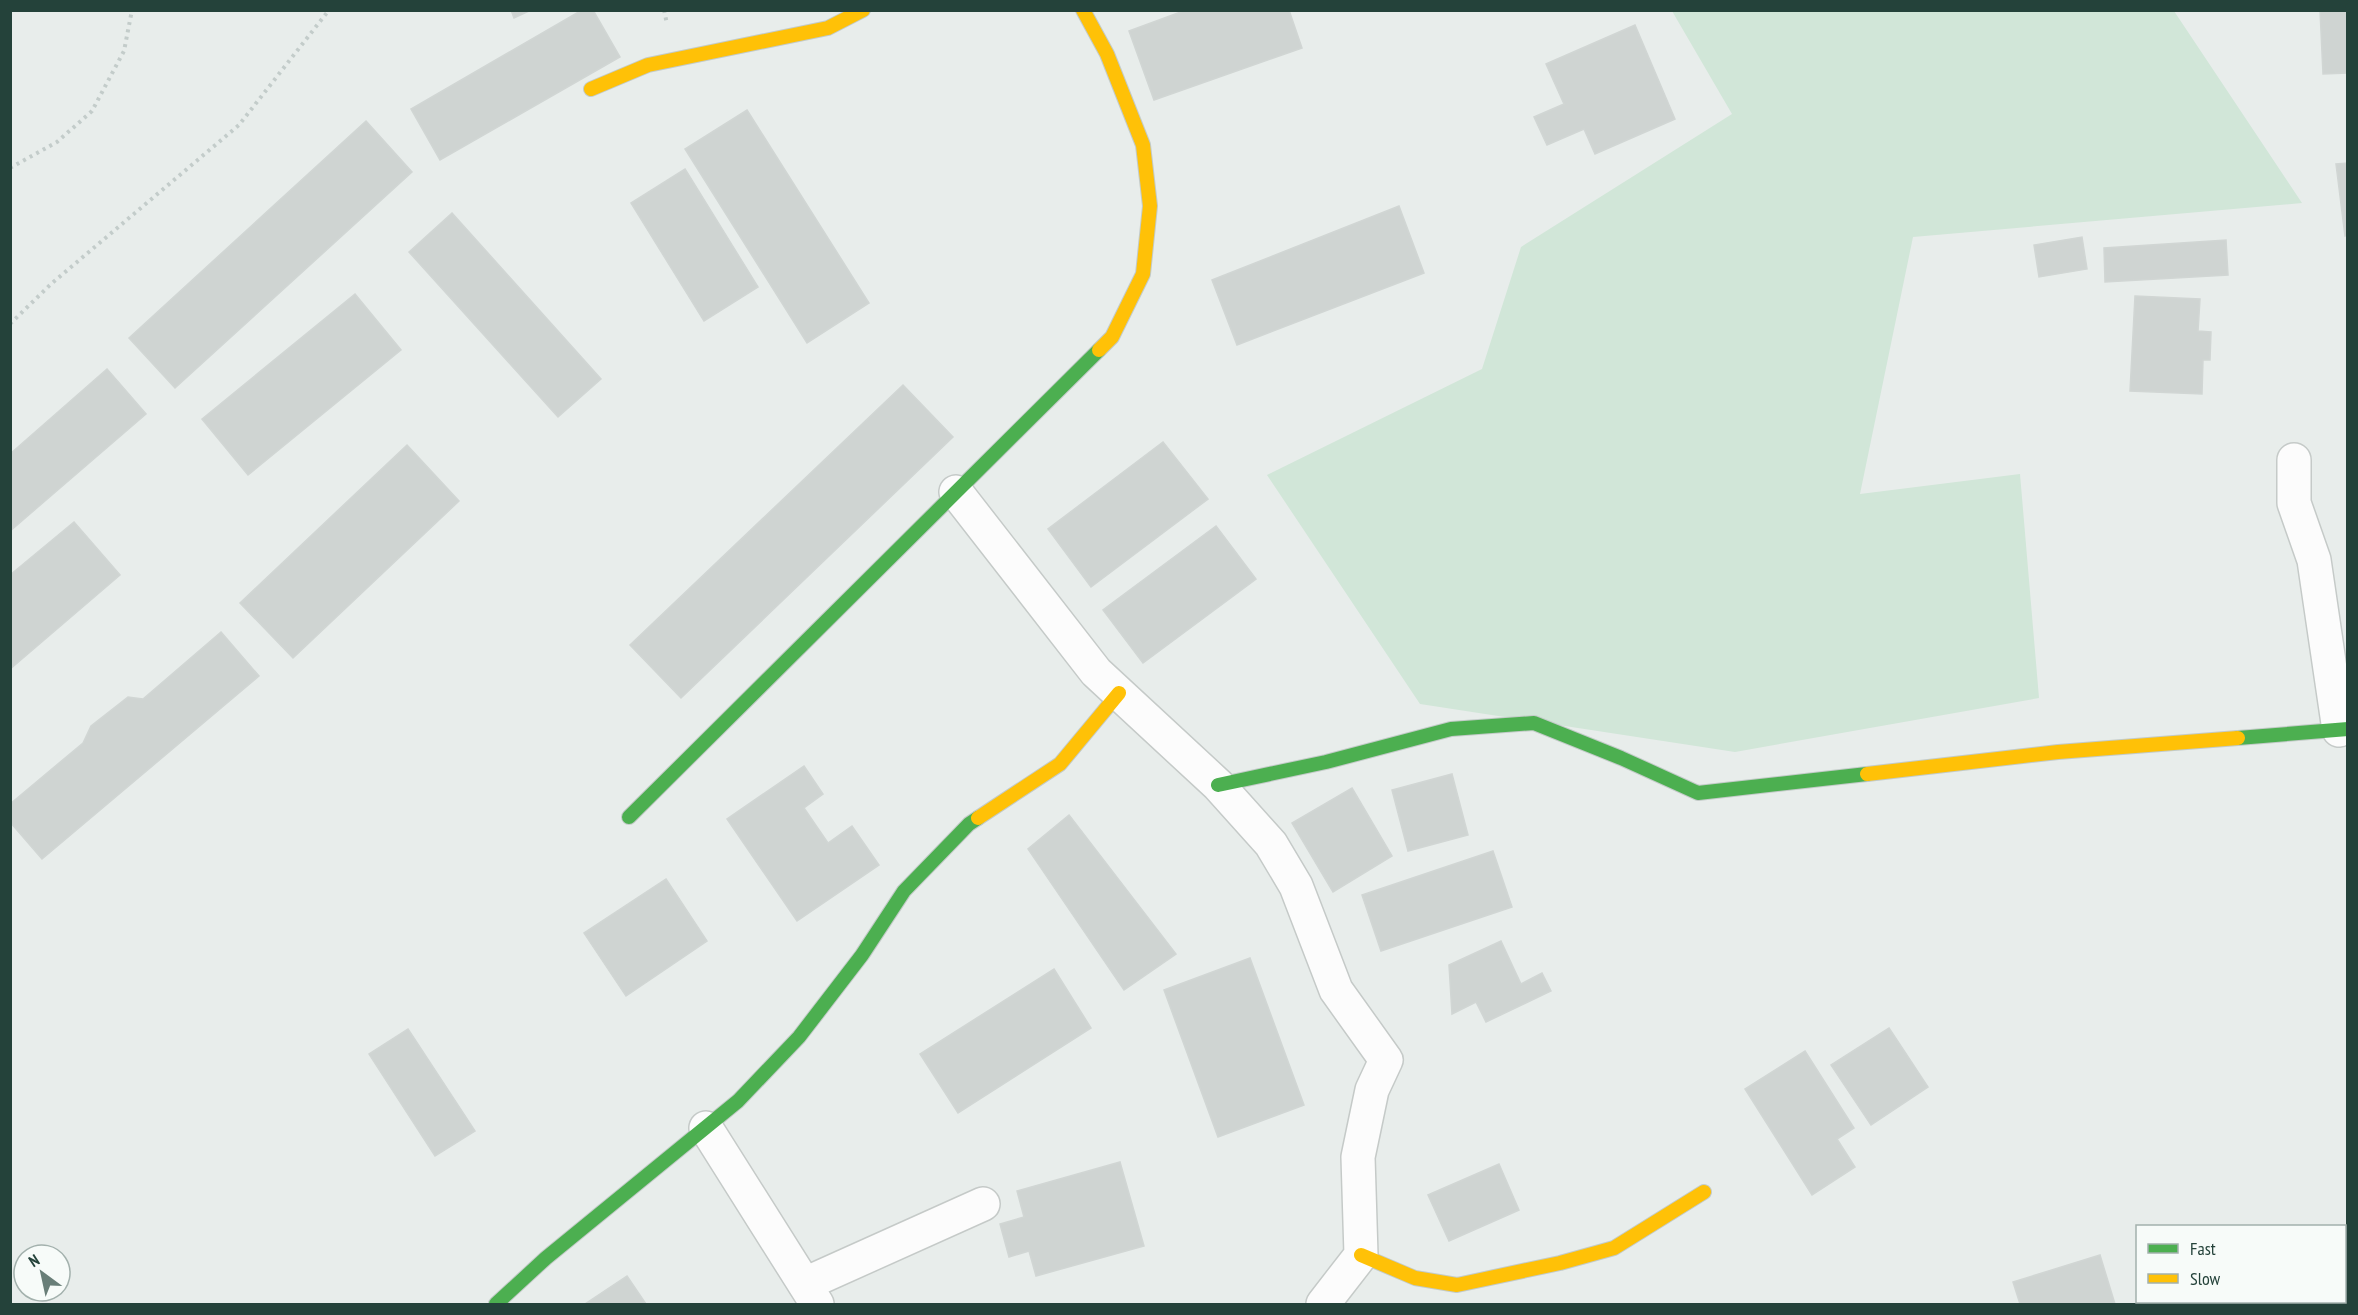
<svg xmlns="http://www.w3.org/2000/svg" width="2358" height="1315" font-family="'PT Sans Narrow',sans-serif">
  <rect width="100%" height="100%" fill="#e8edeb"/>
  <polygon fill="#d1e6d8" points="1672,11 2174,11 2302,203 1913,237 1860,494 2020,474 2039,698 1735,752 1420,704 1267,475 1482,369 1521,247 1732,114"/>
  <g fill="#cfd4d2" stroke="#d1d6d4" stroke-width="1.5">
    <polygon points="511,10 531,10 514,18"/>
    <polygon points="582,10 593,10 620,57 440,160 411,109"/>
    <polygon points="1186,10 1289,10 1302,48 1154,100 1129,31"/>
    <polygon points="2320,10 2348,10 2348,73 2323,74"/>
    <polygon points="1635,25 1675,119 1595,154 1584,129 1547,145 1534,117 1564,104 1546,64"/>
    <polygon points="747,110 869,303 807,343 685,149"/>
    <polygon points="366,121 412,172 175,388 129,338"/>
    <polygon points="2348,163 2348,235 2345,236 2336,164"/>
    <polygon points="685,169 758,287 704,321 631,203"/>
    <polygon points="1399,206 1424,273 1237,345 1212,280"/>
    <polygon points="452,213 601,379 558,417 409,252"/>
    <polygon points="2082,237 2087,269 2039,277 2034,245"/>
    <polygon points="2226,240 2228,275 2105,282 2104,248"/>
    <polygon points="355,294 401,350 248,475 202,419"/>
    <polygon points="2135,296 2200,299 2198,331 2211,332 2210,360 2203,360 2202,394 2130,391"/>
    <polygon points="107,369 146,414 10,531 10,454"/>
    <polygon points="903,385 953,437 681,698 630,645"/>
    <polygon points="1163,442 1208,499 1091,587 1048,529"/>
    <polygon points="407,445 459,501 293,658 240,603"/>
    <polygon points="74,522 120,575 10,669 10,575"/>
    <polygon points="1216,526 1256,579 1143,663 1103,610"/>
    <polygon points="221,632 259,676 42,859 10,822 10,804 83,743 91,726 128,697 143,699"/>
    <polygon points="804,766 823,794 804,808 828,843 852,826 879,865 797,921 727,819"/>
    <polygon points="1452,774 1468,835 1408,851 1392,790"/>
    <polygon points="1352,788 1392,856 1333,892 1292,823"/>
    <polygon points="1069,815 1176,954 1124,990 1028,849"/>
    <polygon points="1493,851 1512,907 1381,951 1362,895"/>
    <polygon points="666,879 707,941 626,996 584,933"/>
    <polygon points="1501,941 1521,984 1542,973 1551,991 1486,1022 1476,1002 1452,1014 1449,965"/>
    <polygon points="1250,958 1304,1105 1218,1137 1164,990"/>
    <polygon points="1054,969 1091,1028 958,1113 920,1054"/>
    <polygon points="1889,1028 1928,1087 1871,1125 1831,1065"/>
    <polygon points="408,1029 475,1131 435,1156 369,1054"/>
    <polygon points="1805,1051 1854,1128 1837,1139 1855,1167 1812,1195 1745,1089"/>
    <polygon points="1120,1162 1144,1246 1036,1276 1029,1251 1009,1257 1000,1224 1024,1217 1017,1191"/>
    <polygon points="1499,1164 1519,1210 1449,1241 1428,1195"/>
    <polygon points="2100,1255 2115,1304 2020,1304 2013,1282"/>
    <polygon points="627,1276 646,1304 585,1304"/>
  </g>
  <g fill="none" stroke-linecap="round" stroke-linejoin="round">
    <defs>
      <g id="street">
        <polyline points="2294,460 2294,503 2314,560 2339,730"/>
        <polyline points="956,492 1096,672 1218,785 1271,844 1296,886 1336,990 1386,1060 1372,1090 1358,1157 1361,1255 1323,1304"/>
        <polyline points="706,1128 817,1304"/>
        <polyline points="805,1284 983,1204"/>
      </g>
      <g id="fast">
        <polyline points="2238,738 2348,729"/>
        <polyline points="1218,785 1326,762 1451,729 1534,723 1621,758 1698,793 1867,774"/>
        <polyline points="629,817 1099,350"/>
        <polyline points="496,1304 546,1258 738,1101 799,1037 862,955 904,891 969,824 978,818"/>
      </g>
      <g id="slow">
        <polyline points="1083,10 1107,54 1143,145 1150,206 1143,274 1112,337 1099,350"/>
        <polyline points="591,89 648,65 828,28 863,10"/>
        <polyline points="1867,774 2058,752 2238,738"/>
        <polyline points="978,818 1060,764 1119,693"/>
        <polyline points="1361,1255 1415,1278 1457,1285 1560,1263 1614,1248 1704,1192"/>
      </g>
    </defs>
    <use href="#street" stroke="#c5cac8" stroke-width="36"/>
    <use href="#fast" stroke="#c3cbc8" stroke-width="16"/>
    <use href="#slow" stroke="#c3cbc8" stroke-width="16"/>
    <g stroke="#c3ccca" stroke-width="4" stroke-dasharray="3 4.5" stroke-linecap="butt">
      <polyline points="664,10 667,24"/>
      <polyline points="10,168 57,142 92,111 124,51 132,10"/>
      <polyline points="10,324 51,284 239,125 329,10"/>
    </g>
    <use href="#street" stroke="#fcfcfc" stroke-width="33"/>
    <use href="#fast" stroke="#4caf50" stroke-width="14"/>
    <use href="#slow" stroke="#ffc107" stroke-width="14"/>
  </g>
  <rect width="2358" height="1315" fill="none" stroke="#24423a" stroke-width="24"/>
  <rect x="2136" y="1225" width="210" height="78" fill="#f7fbf9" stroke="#a3b1ad" stroke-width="1.5"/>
  <rect x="2148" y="1244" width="30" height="9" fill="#4caf50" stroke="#a3b1ad" stroke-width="1.5"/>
  <text x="2190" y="1255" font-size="18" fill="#24423a">Fast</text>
  <rect x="2148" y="1274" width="30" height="9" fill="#ffc107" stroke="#a3b1ad" stroke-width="1.5"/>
  <text x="2190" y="1285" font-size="18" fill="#24423a">Slow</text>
  <g transform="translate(42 1273) rotate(327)"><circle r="28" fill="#f7fbf9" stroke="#a3b1ad" stroke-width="1.5"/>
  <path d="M0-4.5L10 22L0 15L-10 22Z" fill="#697e78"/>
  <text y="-9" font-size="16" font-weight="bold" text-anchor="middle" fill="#24423a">N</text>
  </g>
</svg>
